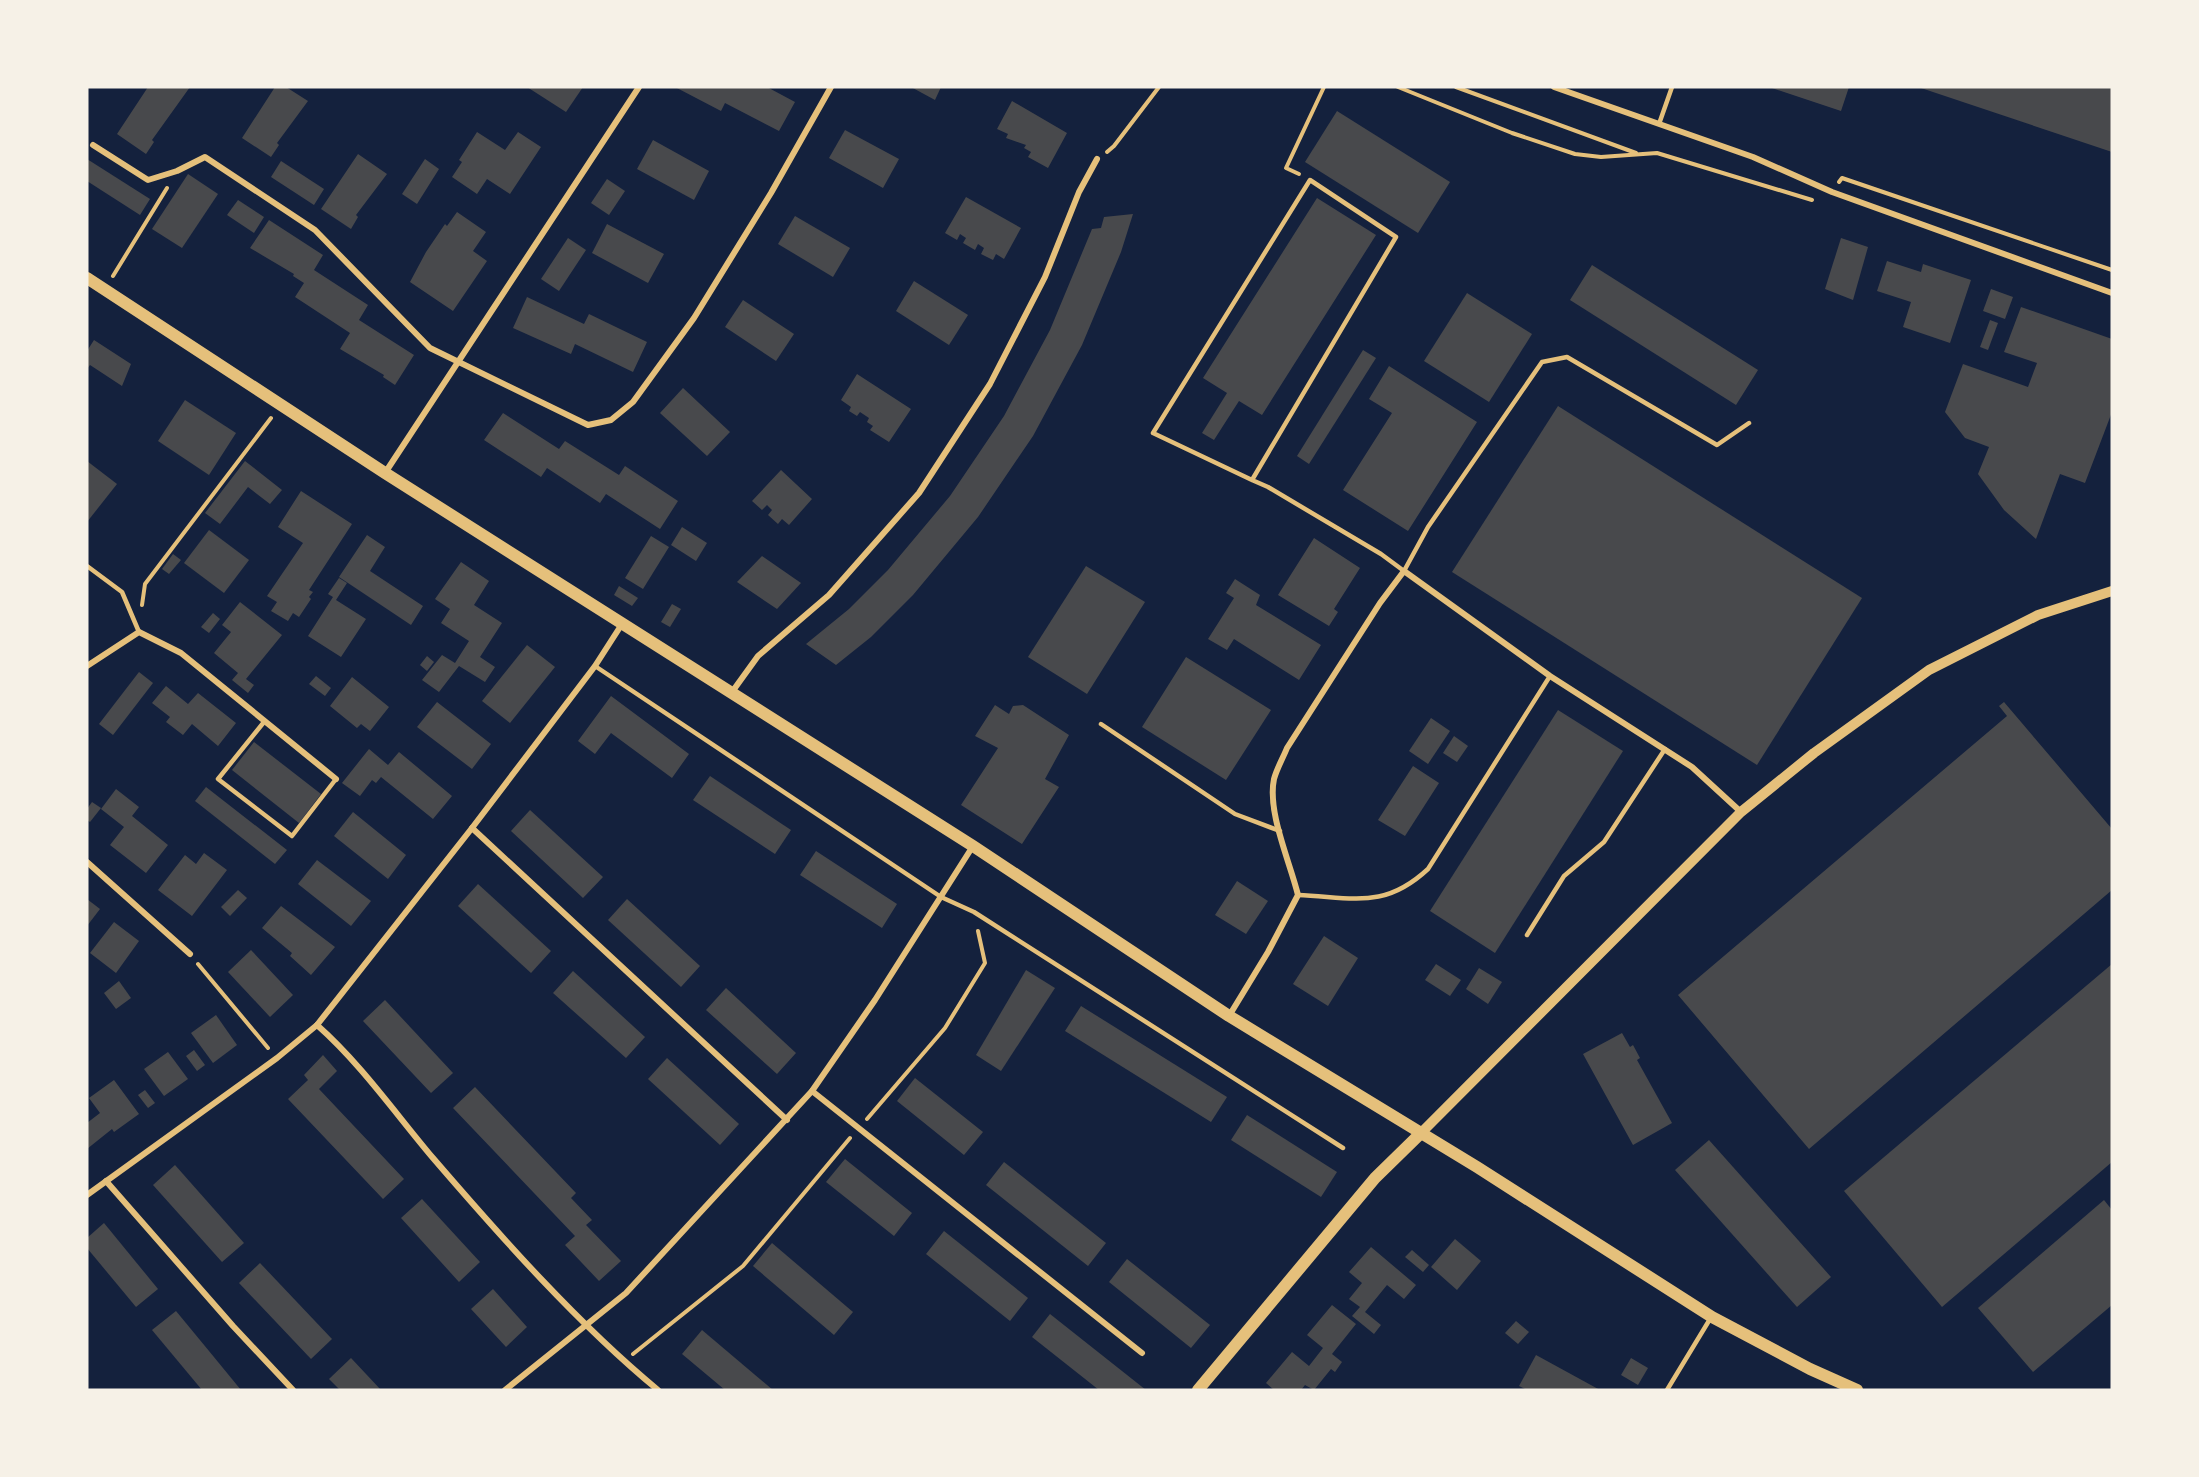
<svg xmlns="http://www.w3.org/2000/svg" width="2199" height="1477" font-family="Figtree,sans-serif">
  <rect width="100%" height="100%" fill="#14213d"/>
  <g fill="#48494c">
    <polygon points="148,87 190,87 152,140 154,142 146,154 117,134"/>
    <polygon points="275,87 286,87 308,101 277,143 279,145 271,157 242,138"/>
    <polygon points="527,87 583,87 566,112"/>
    <polygon points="675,87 767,87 795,102 779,131 725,103 721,111"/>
    <polygon points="911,87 941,87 935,100"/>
    <polygon points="1769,87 1849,87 1841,111"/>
    <polygon points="1918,87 2112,87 2112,152"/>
    <polygon points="1012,101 1067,133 1048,168 1028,157 1031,152 1024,148 1026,145 1006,138 1008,134 997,129"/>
    <polygon points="1337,111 1450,182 1418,233 1305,162"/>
    <polygon points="845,130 899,159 883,188 829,158"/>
    <polygon points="477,132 505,150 518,132 541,147 510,194 487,179 477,194 452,177 462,162 459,160"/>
    <polygon points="653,140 709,171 694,200 637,169"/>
    <polygon points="358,154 387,174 356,215 358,217 351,229 321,209"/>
    <polygon points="87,159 150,199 140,215 87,181"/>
    <polygon points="425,159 439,169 417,204 402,194"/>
    <polygon points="281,161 324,189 314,205 271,177"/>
    <polygon points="188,174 218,194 182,248 152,229"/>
    <polygon points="607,179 625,191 609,215 591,203"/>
    <polygon points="966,197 1021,228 1004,259 996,254 993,260 981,254 984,248 978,244 975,250 963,243 966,238 960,234 957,240 945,233"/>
    <polygon points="1317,198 1376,235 1262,415 1239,401 1214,440 1202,433 1227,393 1203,378"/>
    <polygon points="238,200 264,217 254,233 227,215"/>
    <polygon points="457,212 486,232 473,251 487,261 453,311 410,282 426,252 445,224 447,226"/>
    <polygon points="1133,214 1121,252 1082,345 1033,436 978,517 913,595 871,637 836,665 806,644 849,609 888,570 950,496 1004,416 1050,330 1092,229 1101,228 1104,217"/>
    <polygon points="795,216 850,248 833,277 778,244"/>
    <polygon points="269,220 323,255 314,270 368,305 359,320 414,355 395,385 383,377 384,375 340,349 350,333 295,297 304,283 293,276 294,274 250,248"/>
    <polygon points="607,224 664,254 648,283 592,253"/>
    <polygon points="568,238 586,250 559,291 541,279"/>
    <polygon points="1841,238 1868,247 1853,300 1825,289"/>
    <polygon points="1887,261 1921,272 1923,264 1971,280 1950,343 1903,327 1911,302 1877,291"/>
    <polygon points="1592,265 1758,370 1736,405 1570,300"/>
    <polygon points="914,281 968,315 949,345 896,311"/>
    <polygon points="1991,289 2013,297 2005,319 1983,311"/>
    <polygon points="1467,293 1532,334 1489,402 1424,361"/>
    <polygon points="527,297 584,324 589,314 647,342 633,372 575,344 571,354 513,328"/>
    <polygon points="743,300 794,334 776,361 725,327"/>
    <polygon points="2021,307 2112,339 2112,412 2085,483 2060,474 2036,539 2004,510 1978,474 1989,447 1965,438 1945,412 1963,364 2028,387 2037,363 2004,352"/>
    <polygon points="1990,320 1998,323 1988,350 1980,347"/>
    <polygon points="94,340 131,364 122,386 90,365 87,369 87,351"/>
    <polygon points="1363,350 1376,358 1309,464 1297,456"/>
    <polygon points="1389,366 1477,422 1408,531 1343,490 1392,413 1369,399"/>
    <polygon points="857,374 911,409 889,442 870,430 873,426 867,422 869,418 860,412 857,416 849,411 851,407 841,400"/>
    <polygon points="683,388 730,432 707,456 660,413"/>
    <polygon points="185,400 236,433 209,475 158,441"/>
    <polygon points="1558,406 1862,598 1757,765 1452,572"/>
    <polygon points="503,413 559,449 565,441 619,475 625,466 678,501 660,529 606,494 600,503 547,468 541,477 484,440"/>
    <polygon points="87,461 117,484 87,522"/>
    <polygon points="245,461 282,490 270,504 248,487 220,524 205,513"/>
    <polygon points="781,470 812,499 789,525 782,519 778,524 768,515 772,510 767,505 762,510 752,501"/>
    <polygon points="301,491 352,524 309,590 313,592 309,597 311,599 299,617 293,613 288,621 271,611 277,602 267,596 303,543 278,527"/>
    <polygon points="682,527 707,543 696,561 671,545"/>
    <polygon points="209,530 249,560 224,593 184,563"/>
    <polygon points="367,535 385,547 370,571 423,606 411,625 339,577"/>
    <polygon points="651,536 669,547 643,589 625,578"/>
    <polygon points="1314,538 1360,568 1334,609 1338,612 1329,626 1278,595"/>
    <polygon points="173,554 181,560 169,574 162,569"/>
    <polygon points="762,556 801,583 777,609 737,582"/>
    <polygon points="461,562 489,581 474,605 502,623 480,657 495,667 485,682 459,666 439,692 422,680 442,655 455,663 469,641 441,623 450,609 435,599"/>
    <polygon points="1086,566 1145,602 1087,694 1028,657"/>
    <polygon points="339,578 347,583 336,600 366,619 341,657 308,636 333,597 328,594"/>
    <polygon points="1235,579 1260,595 1256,605 1321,645 1299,680 1234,639 1227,650 1208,639 1234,598 1226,593"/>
    <polygon points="619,586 638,598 632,606 614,595"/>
    <polygon points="240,602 282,635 246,679 254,685 248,693 232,680 238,673 214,653 231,632 222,625"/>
    <polygon points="672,604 681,609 670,627 661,622"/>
    <polygon points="213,613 220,619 209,633 201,627"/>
    <polygon points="527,645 555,667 510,723 482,701"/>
    <polygon points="427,656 434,662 427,671 420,665"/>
    <polygon points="1186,657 1271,710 1226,780 1142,727"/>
    <polygon points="139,672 153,683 113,735 99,724"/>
    <polygon points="316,676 331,688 325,696 309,684"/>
    <polygon points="352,677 389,707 370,731 361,724 357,728 330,706"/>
    <polygon points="166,686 188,704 198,693 236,723 218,746 192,724 183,735 166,722 170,717 152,703"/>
    <polygon points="611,696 689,754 672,778 611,733 595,754 578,741"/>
    <polygon points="437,702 491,744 472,769 417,727"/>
    <polygon points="2004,702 2112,829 2112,890 1809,1149 1678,995 2007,716 1999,706"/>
    <polygon points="995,705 1009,714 1013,706 1023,705 1069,735 1045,779 1059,787 1022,844 961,805 998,748 975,736"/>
    <polygon points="1558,710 1623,751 1495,953 1430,911"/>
    <polygon points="1431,718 1450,731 1428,764 1409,751"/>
    <polygon points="1454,736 1468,746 1457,762 1443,753"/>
    <polygon points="254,742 321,794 299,823 232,770"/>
    <polygon points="369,749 388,765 399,752 452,796 433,819 381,777 376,783 372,780 360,796 342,783"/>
    <polygon points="1413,766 1439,783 1405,836 1378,820"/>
    <polygon points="710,776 791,830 775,854 693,800"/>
    <polygon points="206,787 287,850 275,864 195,801"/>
    <polygon points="116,789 139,807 132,816 168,845 146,873 110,845 124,827 101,809"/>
    <polygon points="92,802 101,808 90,822 87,820 87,809"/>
    <polygon points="530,810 603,877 583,898 511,831"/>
    <polygon points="353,812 406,855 388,879 334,836"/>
    <polygon points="816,851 897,904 882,928 800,875"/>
    <polygon points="204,853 227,870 192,916 158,890 185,855 196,864"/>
    <polygon points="317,860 371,901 351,926 298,884"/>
    <polygon points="1237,881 1268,901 1246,934 1215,915"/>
    <polygon points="478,884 551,951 531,973 458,906"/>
    <polygon points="238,890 247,898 230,916 221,907"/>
    <polygon points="87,899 100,909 87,926"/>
    <polygon points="627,899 700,966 681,987 608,920"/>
    <polygon points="281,906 335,947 311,975 290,956 292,953 262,928"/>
    <polygon points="114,922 139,941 116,973 90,953"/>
    <polygon points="1324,936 1358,958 1328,1006 1293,984"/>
    <polygon points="251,950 293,995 270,1017 228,972"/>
    <polygon points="1436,964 1461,980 1450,996 1425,980"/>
    <polygon points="2112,964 2112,1162 1942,1307 1844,1191"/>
    <polygon points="1479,968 1502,982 1488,1004 1466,989"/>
    <polygon points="1026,970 1055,988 1001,1071 976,1055"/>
    <polygon points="573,971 645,1037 626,1058 553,993"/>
    <polygon points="119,981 131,998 116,1009 104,993"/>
    <polygon points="726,988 796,1053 777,1074 706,1010"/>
    <polygon points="385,1000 453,1073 431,1093 363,1021"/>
    <polygon points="1081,1006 1227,1097 1211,1122 1065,1031"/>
    <polygon points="216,1015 237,1045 213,1063 191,1033"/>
    <polygon points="1622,1033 1630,1047 1633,1045 1640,1058 1637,1060 1672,1123 1633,1145 1583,1054"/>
    <polygon points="194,1050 205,1065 197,1071 186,1056"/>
    <polygon points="168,1052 188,1079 164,1096 144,1069"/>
    <polygon points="323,1055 337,1071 319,1089 404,1179 383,1199 288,1099 308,1080 304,1075"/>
    <polygon points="667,1058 739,1124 720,1145 648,1079"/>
    <polygon points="915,1078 983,1132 964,1155 897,1101"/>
    <polygon points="114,1080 139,1114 114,1132 112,1129 87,1149 87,1123 100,1113 89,1098"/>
    <polygon points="475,1087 576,1193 571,1198 592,1220 586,1225 621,1261 599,1281 565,1245 575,1236 453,1108"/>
    <polygon points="145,1090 155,1103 148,1108 138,1095"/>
    <polygon points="1247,1115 1337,1172 1321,1197 1231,1140"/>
    <polygon points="1709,1140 1831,1277 1797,1307 1675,1170"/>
    <polygon points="845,1159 912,1213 894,1236 826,1182"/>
    <polygon points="1004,1162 1106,1243 1088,1266 986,1185"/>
    <polygon points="175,1165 244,1243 222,1262 153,1185"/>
    <polygon points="422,1199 480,1262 459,1282 401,1218"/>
    <polygon points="2104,1200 2112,1210 2112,1305 2033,1372 1978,1308"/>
    <polygon points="104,1223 158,1289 136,1307 87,1248 87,1238"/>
    <polygon points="944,1231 1028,1298 1010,1321 926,1254"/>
    <polygon points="1455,1239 1481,1261 1457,1290 1431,1267"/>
    <polygon points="772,1243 853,1312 834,1335 753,1266"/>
    <polygon points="1371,1247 1416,1285 1404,1299 1387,1285 1365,1312 1381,1325 1374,1334 1352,1316 1360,1307 1349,1299 1362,1283 1349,1272"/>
    <polygon points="1412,1250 1429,1265 1423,1272 1405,1257"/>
    <polygon points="1127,1259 1210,1325 1191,1348 1109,1282"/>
    <polygon points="260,1263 332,1339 311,1359 239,1283"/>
    <polygon points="493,1289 527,1327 506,1347 471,1309"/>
    <polygon points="1332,1305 1356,1324 1332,1354 1342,1362 1335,1372 1331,1369 1314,1390 1305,1385 1301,1390 1274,1390 1266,1383 1292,1352 1309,1366 1323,1348 1307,1335"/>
    <polygon points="176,1311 209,1351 241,1390 202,1390 152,1330"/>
    <polygon points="1050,1314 1146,1390 1099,1390 1032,1337"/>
    <polygon points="1516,1321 1529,1332 1518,1344 1505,1333"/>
    <polygon points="702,1330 773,1390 725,1390 682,1354"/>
    <polygon points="1536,1355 1600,1390 1527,1390 1519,1386"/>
    <polygon points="351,1358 381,1390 340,1390 329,1379"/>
    <polygon points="1631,1358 1648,1368 1638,1385 1621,1375"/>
  </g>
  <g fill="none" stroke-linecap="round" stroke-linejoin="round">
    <g stroke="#e5c07b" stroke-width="4">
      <polyline points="1398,87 1512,133 1575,154 1601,157 1657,153 1812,200"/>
      <polyline points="1456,87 1636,153"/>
      <polyline points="1107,152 1114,146 1159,87"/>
      <polyline points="1299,174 1286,168 1324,87"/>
      <polyline points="1839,182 1842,178 2112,270"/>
      <polyline points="113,276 167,188"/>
      <polyline points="142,605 145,584 271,418"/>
      <polyline points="198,964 268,1048"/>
      <polyline points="867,1119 945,1028 985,963 978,931"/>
      <polyline points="633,1354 743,1266 850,1138"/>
    </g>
    <g stroke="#e5c07b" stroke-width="4.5">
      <polyline points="1659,124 1672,87"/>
      <polyline points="1252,480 1396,237 1310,180 1153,433 1252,480 1268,487 1381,554 1404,571 1428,527 1542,362 1567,357 1717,445 1749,423"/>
      <polyline points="87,566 122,592 139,632"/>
      <polyline points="595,666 941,897 974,912 1343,1148"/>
      <polyline points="264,722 218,779 292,836 336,779"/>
      <polyline points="1101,724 1235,814 1280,831"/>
      <path d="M 1298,895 C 1353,897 1384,910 1428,869 L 1550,676"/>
      <polyline points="1527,935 1564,876 1604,842 1665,749"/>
      <polyline points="1667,1390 1710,1319"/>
    </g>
    <g stroke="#e5c07b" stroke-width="6">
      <polyline points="1554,87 1753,157 1832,192 2112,293"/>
      <polyline points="93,145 148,180 177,171 205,157 315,230 430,348 588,425 611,420 633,402 694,318 771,193 831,87"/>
      <polyline points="385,473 639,87"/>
      <polyline points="87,666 139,632 181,653 336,779"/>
      <polyline points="732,692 758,656 829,595 919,493 990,384 1045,277 1079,192 1097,159"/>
      <polyline points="472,828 787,1120"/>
      <polyline points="87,862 190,954"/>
      <path d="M 1229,1016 L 1268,952 L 1298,895 C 1290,862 1267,812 1274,779 C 1277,768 1283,758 1287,748 L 1380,603 L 1404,571 L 1550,676 L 1692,767 L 1741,812"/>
      <path d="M 317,1025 C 361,1064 395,1113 433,1158 C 501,1237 578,1324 658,1390"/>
      <polyline points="812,1091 1142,1353"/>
      <polyline points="106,1181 233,1326 293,1390"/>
      <polyline points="87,1195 277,1058 317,1025 472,828 595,666 622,624"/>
      <polyline points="505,1390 626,1293 812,1091 875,1000 973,846"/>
    </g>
    <polyline stroke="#e5c07b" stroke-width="10" points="1420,1134 1741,812 1814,753 1929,670 2038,615 2112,591"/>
    <g stroke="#e5c07b" stroke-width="12">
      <polyline points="87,278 385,473 973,846 1229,1016 1477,1167 1712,1317 1810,1369 1857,1390"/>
      <polyline points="1198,1390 1375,1178 1420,1134"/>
    </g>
  </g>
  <rect width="2199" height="1477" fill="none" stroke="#f6f1e7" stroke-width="177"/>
</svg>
